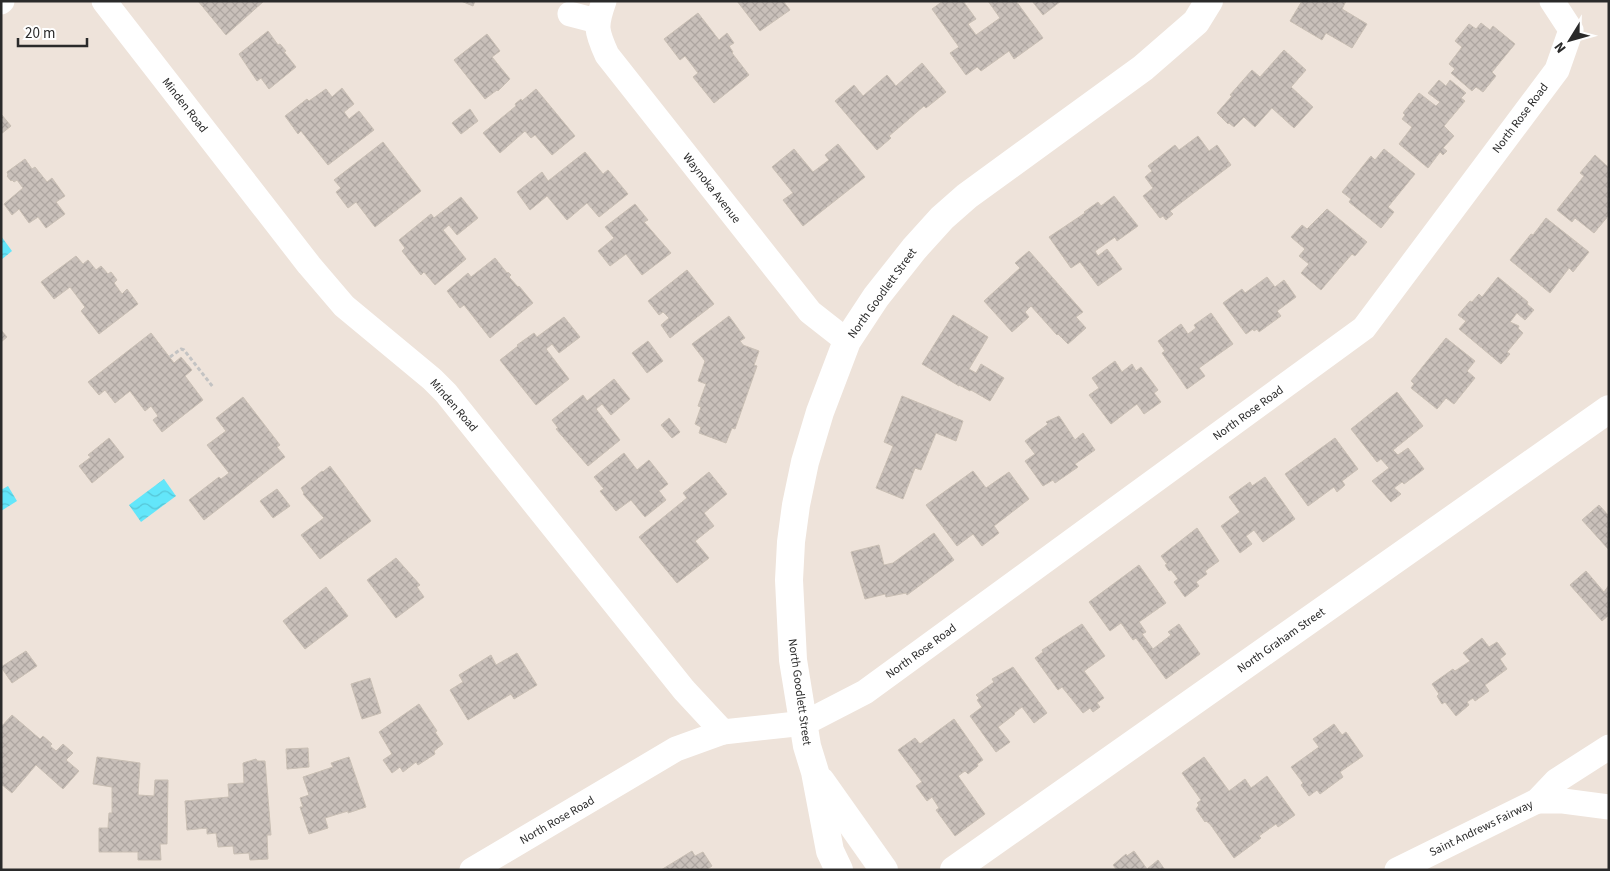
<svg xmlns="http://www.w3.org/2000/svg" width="1610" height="871" font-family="'Source Sans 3',sans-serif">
  <defs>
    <pattern id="water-waves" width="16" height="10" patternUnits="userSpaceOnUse" patternTransform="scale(1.25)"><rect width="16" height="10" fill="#63e6fa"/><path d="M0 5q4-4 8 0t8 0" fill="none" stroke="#56c5d6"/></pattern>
    <pattern id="building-cross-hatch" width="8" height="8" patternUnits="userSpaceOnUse" patternTransform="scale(1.25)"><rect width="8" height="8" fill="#c9c0ba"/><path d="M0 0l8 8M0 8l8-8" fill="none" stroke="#ada5a0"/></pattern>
  </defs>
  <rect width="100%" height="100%" fill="#eee3da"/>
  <g fill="url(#water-waves)">
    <polygon points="1,236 12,251 1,260"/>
    <polygon points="164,479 176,496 141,522 129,505"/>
    <polygon points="8,486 17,501 1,511 1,490"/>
  </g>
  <g fill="url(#building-cross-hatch)" stroke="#c9bfb4">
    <polygon points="198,1 264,1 226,35"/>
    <polygon points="461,1 475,1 473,6"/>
    <polygon points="737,1 783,1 790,10 760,31"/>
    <polygon points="943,1 963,1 976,19 968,24 976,35 1000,18 988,1 1016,1 1043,38 1014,59 1009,51 981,71 977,67 966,75 950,53 959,47 932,9"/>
    <polygon points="1032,1 1061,1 1043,15"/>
    <polygon points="1302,1 1346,1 1342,9 1367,24 1352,48 1326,33 1322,40 1290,21"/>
    <polygon points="698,13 719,40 727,33 734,43 729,46 733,52 732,53 749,75 714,103 693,77 698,73 685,56 680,60 664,39"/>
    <polygon points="1481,23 1490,30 1493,26 1515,44 1492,72 1496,76 1483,92 1476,87 1472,91 1451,73 1455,69 1449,64 1462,47 1455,41 1469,24 1476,29"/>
    <polygon points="268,31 278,45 280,44 286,51 284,52 296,67 269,89 261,78 257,81 239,54"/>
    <polygon points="487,34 500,51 492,57 510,79 498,91 497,90 485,99 454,60"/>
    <polygon points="1284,50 1306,70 1291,87 1313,107 1294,128 1272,108 1255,127 1244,117 1234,127 1229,123 1228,124 1217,113 1232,96 1230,95 1252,70 1260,77"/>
    <polygon points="922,63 946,92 926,108 924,106 889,136 891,138 877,150 835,101 854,85 863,96 887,75 896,86"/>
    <polygon points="1439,80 1446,86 1450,80 1466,93 1461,98 1465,101 1444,126 1454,136 1443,148 1447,151 1443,155 1440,152 1428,168 1399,144 1412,127 1402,119 1405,115 1403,113 1419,93 1436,106 1440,102 1428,93"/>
    <polygon points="342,88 354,104 344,112 349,119 359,111 374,130 328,165 301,131 298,134 285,116 307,99 309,101 326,89 332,97"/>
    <polygon points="536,89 575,136 552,155 535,135 531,138 525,131 500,153 483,133 516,106 515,104 521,99 522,101"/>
    <polygon points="470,109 478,121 461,134 452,123"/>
    <polygon points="1,114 11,126 1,134"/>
    <polygon points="1198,136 1209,151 1217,145 1231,165 1170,211 1173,214 1166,220 1163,216 1160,218 1143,196 1153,188 1145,177 1152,171 1148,166 1175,145 1179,150"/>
    <polygon points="383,142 421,191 375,227 356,202 348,208 336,192 341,188 334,180"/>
    <polygon points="838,144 865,177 803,226 783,200 793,193 772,167 794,149 813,172 829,160 825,155"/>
    <polygon points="1384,149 1415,174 1388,207 1394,212 1381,228 1349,202 1351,199 1342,192 1371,156 1375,160"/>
    <polygon points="585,152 603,174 608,170 628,194 599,217 587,203 567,220 547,196 530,210 517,192 542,172 548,181"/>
    <polygon points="1595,155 1609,168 1609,215 1594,233 1575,218 1572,222 1557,210 1584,176 1580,173"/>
    <polygon points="25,159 32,169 35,167 47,182 52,178 65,196 56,202 65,214 46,228 38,217 29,223 19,209 12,215 4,204 23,188 17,180 14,182 12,180 11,181 7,176 8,175 7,172"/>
    <polygon points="1114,196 1138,226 1117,241 1115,237 1095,251 1098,256 1107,249 1122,269 1098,286 1080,262 1071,268 1049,237 1085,213 1084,212 1098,202 1101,206"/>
    <polygon points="461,197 478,218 457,235 449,225 443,230 466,259 435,285 424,272 421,275 402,251 405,248 399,240 431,214 434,218"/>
    <polygon points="635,204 648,220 644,222 671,253 642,275 626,254 610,266 598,251 614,238 605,227"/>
    <polygon points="1327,209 1367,242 1355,256 1352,254 1321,290 1301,273 1309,264 1299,256 1305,249 1291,237 1302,225 1307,229"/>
    <polygon points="1546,218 1589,252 1573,272 1569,268 1550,293 1510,260 1531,234 1533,235"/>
    <polygon points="1029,251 1083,312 1076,317 1086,328 1068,344 1058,334 1057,335 1031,306 1025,312 1029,317 1012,332 984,301 1020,268 1015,263"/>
    <polygon points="76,256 83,264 88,260 96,270 101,266 108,274 111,272 117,280 114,283 122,294 127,289 138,304 99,334 81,311 85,307 70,287 54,299 41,282"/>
    <polygon points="495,258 507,273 508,272 511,275 509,277 518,287 519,286 533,303 490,338 464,305 460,308 447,291 468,273 471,277"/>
    <polygon points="687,270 714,304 670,338 661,325 669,318 663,312 659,315 648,301"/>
    <polygon points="1267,277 1275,287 1284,280 1296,297 1277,311 1281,316 1259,332 1257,329 1254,331 1253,329 1246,334 1223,303 1242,289 1245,293"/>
    <polygon points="1498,277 1528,302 1527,304 1534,310 1525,320 1517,313 1510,322 1519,326 1518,328 1523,333 1507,352 1510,354 1501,364 1459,329 1466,321 1458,315 1470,301 1472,302 1479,294 1482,297"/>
    <polygon points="1211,313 1233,344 1199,368 1205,376 1187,389 1162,353 1165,351 1158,341 1181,324 1188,334 1196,328 1194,325"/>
    <polygon points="953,315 988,337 969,369 976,373 981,364 1004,378 990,401 971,390 970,391 959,385 959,386 922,364"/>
    <polygon points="729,316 745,338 740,341 743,345 759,351 754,365 757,366 735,429 732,428 726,443 699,433 701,427 695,424 701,407 698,406 706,384 698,381 705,361 692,344"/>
    <polygon points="564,317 580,337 559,353 552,344 546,349 569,379 536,405 500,360 518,346 517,345 534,333 537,337"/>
    <polygon points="1,330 7,337 1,342"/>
    <polygon points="151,333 174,363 181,357 192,370 185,376 203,400 162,432 153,420 158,416 151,406 145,411 130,391 115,403 105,390 99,395 88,382"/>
    <polygon points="1446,338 1475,361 1467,371 1475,378 1454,404 1446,398 1437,409 1411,388 1414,384 1411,381"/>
    <polygon points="648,341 663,361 647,373 632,353"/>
    <polygon points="1115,361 1122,372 1132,364 1136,371 1141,367 1158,390 1154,393 1161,402 1144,414 1137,404 1111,424 1089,395 1099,388 1092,378"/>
    <polygon points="614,379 630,399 611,415 602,404 596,409 620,440 588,466 556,429 558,428 552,420 583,395 587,401"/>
    <polygon points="1397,392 1423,426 1393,450 1398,455 1408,448 1424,469 1404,484 1402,482 1394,488 1401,494 1391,502 1372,481 1389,468 1381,459 1377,462 1351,429"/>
    <polygon points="902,396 963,421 956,441 936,433 921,470 915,468 903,499 876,488 893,446 884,442"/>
    <polygon points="243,397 280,445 277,447 285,457 204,520 189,500 219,477 221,479 229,473 207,445 226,431 216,418"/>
    <polygon points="1059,416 1075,440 1083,433 1095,450 1075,464 1078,467 1055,483 1053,480 1043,486 1025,461 1035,454 1025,441 1048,424 1046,422"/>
    <polygon points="669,418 680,432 672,438 661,425"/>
    <polygon points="109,438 124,457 92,483 79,466 91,457 88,455"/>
    <polygon points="1335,438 1358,469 1342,481 1345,485 1337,492 1334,487 1308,506 1285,474"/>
    <polygon points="624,453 637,470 649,460 668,484 659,491 666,500 645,517 631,500 616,511 600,491 604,489 594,477"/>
    <polygon points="330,466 371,521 320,559 301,535 324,518 303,494 304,493 301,488 322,471 323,472"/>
    <polygon points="973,471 986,488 1009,472 1029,499 994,526 999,533 982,546 973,534 957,546 926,505"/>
    <polygon points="709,472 727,494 704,513 714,526 695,541 709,558 677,583 639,537 687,498 683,493"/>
    <polygon points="1265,477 1295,519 1263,542 1254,530 1246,536 1252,544 1240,553 1221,526 1240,512 1229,497 1250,482 1252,486"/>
    <polygon points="277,489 290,506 273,518 260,501"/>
    <polygon points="1599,505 1609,516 1609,550 1582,520"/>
    <polygon points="1197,528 1219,561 1205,571 1207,574 1196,582 1199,586 1185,597 1174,582 1178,579 1171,570 1169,571 1165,565 1167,564 1161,556"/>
    <polygon points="934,533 954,560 907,595 906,593 886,597 885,594 865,599 851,552 879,545 884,565 893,563"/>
    <polygon points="396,558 420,585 417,587 424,597 396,618 367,580"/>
    <polygon points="1139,565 1166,603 1139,622 1146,632 1142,634 1153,649 1171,635 1168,632 1179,624 1200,654 1166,679 1136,638 1133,640 1121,623 1110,631 1089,602"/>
    <polygon points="1586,571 1604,592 1609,585 1609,615 1602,621 1570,585"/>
    <polygon points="326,587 348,616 305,649 283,621"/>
    <polygon points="1082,624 1105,656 1084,671 1104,698 1097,703 1100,707 1093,712 1090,708 1083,713 1062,687 1058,690 1035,658 1043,652 1042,650"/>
    <polygon points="1482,638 1489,647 1497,642 1506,654 1500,659 1507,669 1485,685 1489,691 1475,701 1473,698 1467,702 1469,705 1456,716 1445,702 1442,704 1437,696 1439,694 1432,684 1453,669 1455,671 1470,661 1463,653"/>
    <polygon points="26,651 37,666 12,683 1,667"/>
    <polygon points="517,653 537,685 514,699 511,694 468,720 450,690 463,682 459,675 491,655 496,665"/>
    <polygon points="1013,667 1047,713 1034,723 1022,707 1014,713 1015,714 998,727 1010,742 996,752 970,716 982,707 977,700 979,698 976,695 994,682 992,679"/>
    <polygon points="370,678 381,713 362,719 351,684"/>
    <polygon points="419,704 437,731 435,732 443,744 434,751 435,754 418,765 416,762 403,772 400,767 392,773 383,760 392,754 379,732"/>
    <polygon points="12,715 40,739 43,736 52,744 50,746 56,751 63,744 73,753 66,760 79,771 63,789 36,765 12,793 1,784 1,727"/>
    <polygon points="954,719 983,760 977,764 978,766 968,774 965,771 958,776 985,814 955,836 936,810 939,808 932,797 927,801 916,786 922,782 898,750 915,738 920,744"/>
    <polygon points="1334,724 1342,735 1346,732 1363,756 1340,772 1343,777 1320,794 1317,790 1309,796 1301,785 1303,783 1291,767 1319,747 1313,739"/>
    <polygon points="308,748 309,767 287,769 286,749"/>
    <polygon points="97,757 140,763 138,795 154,796 155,780 168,780 167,844 160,844 161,860 138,860 138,852 99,852 99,828 108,828 109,813 112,813 112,787 93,784"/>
    <polygon points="349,757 366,807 348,813 348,811 325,818 328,828 309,834 300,807 303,807 300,798 309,795 303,777 333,767 331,763"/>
    <polygon points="1204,757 1229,791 1245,779 1251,788 1267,776 1295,815 1278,827 1276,824 1259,836 1261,838 1234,858 1210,824 1206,821 1205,822 1196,809 1199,805 1197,803 1201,800 1182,773"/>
    <polygon points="256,759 257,761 265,761 271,835 267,835 268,859 250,860 249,853 234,854 233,846 218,847 216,833 207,834 207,828 187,830 185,801 229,797 228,784 244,783 243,763"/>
    <polygon points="692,851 695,856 703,852 712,866 706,870 661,870"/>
    <polygon points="1134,851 1147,869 1158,860 1165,870 1117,870 1113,865 1126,854 1127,856"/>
  </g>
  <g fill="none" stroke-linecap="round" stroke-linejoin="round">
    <polyline stroke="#c3c3c3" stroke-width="3" stroke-dasharray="4 2.5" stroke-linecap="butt" points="170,357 181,349 184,350 213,387"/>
    <g stroke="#fff" stroke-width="25">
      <polyline points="104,1 309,265 344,306 432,379 446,393 684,690 723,732 805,723 865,692 1364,328 1557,70 1571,30 1552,1"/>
      <path d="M 604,1 C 595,26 596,31 607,55 L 810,312 L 847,341"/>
      <polyline points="1,2 2,1"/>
      <polyline points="570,14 597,21"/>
      <polyline points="1537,801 1563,801 1609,807"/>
      <polyline points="472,870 676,749 723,732"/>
      <polyline points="1397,870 1537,801 1556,781 1609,747"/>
    </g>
    <polyline stroke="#fff" stroke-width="28" points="954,870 1609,409"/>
    <g stroke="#fff" stroke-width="28">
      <polyline points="821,781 884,870"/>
      <polyline points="839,870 830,851 815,772 807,746 793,660 789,580 791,542 796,505 805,462 820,412 847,341 876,297 914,249 942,218 967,196 1143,68 1196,22 1209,1"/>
    </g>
  </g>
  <g text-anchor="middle" stroke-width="4" stroke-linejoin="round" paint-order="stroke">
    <g font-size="12" fill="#2a2a2a" stroke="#fff">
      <text transform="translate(185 105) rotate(52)" y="4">Minden Road</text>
      <text transform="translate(1520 118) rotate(-53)" y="4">North Rose Road</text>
      <text transform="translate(712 188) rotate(52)" y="4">Waynoka Avenue</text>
      <text transform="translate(882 293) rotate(-54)" y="4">North Goodlett Street</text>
      <text transform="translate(454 405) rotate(49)" y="4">Minden Road</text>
      <text transform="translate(1248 413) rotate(-36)" y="4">North Rose Road</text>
      <text transform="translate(1281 640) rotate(-35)" y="4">North Graham Street</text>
      <text transform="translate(921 651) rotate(-36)" y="4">North Rose Road</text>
      <text transform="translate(800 692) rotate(82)" y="4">North Goodlett Street</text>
      <text transform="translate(557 820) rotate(-30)" y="4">North Rose Road</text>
      <text transform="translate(1481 828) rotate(-26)" y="4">Saint Andrews Fairway</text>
    </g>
  </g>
  <rect width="1610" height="871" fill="none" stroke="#2a2a2a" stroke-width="5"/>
  <g transform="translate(1570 40) rotate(233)" stroke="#ffffff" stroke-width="4" paint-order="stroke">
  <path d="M0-4L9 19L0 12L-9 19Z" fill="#2a2a2a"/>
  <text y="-8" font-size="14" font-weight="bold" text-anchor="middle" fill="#2a2a2a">N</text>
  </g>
  <path d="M18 38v8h69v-8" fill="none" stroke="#2a2a2a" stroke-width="2.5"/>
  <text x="25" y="38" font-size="15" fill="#2a2a2a" stroke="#ffffff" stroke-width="4" paint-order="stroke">20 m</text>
</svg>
